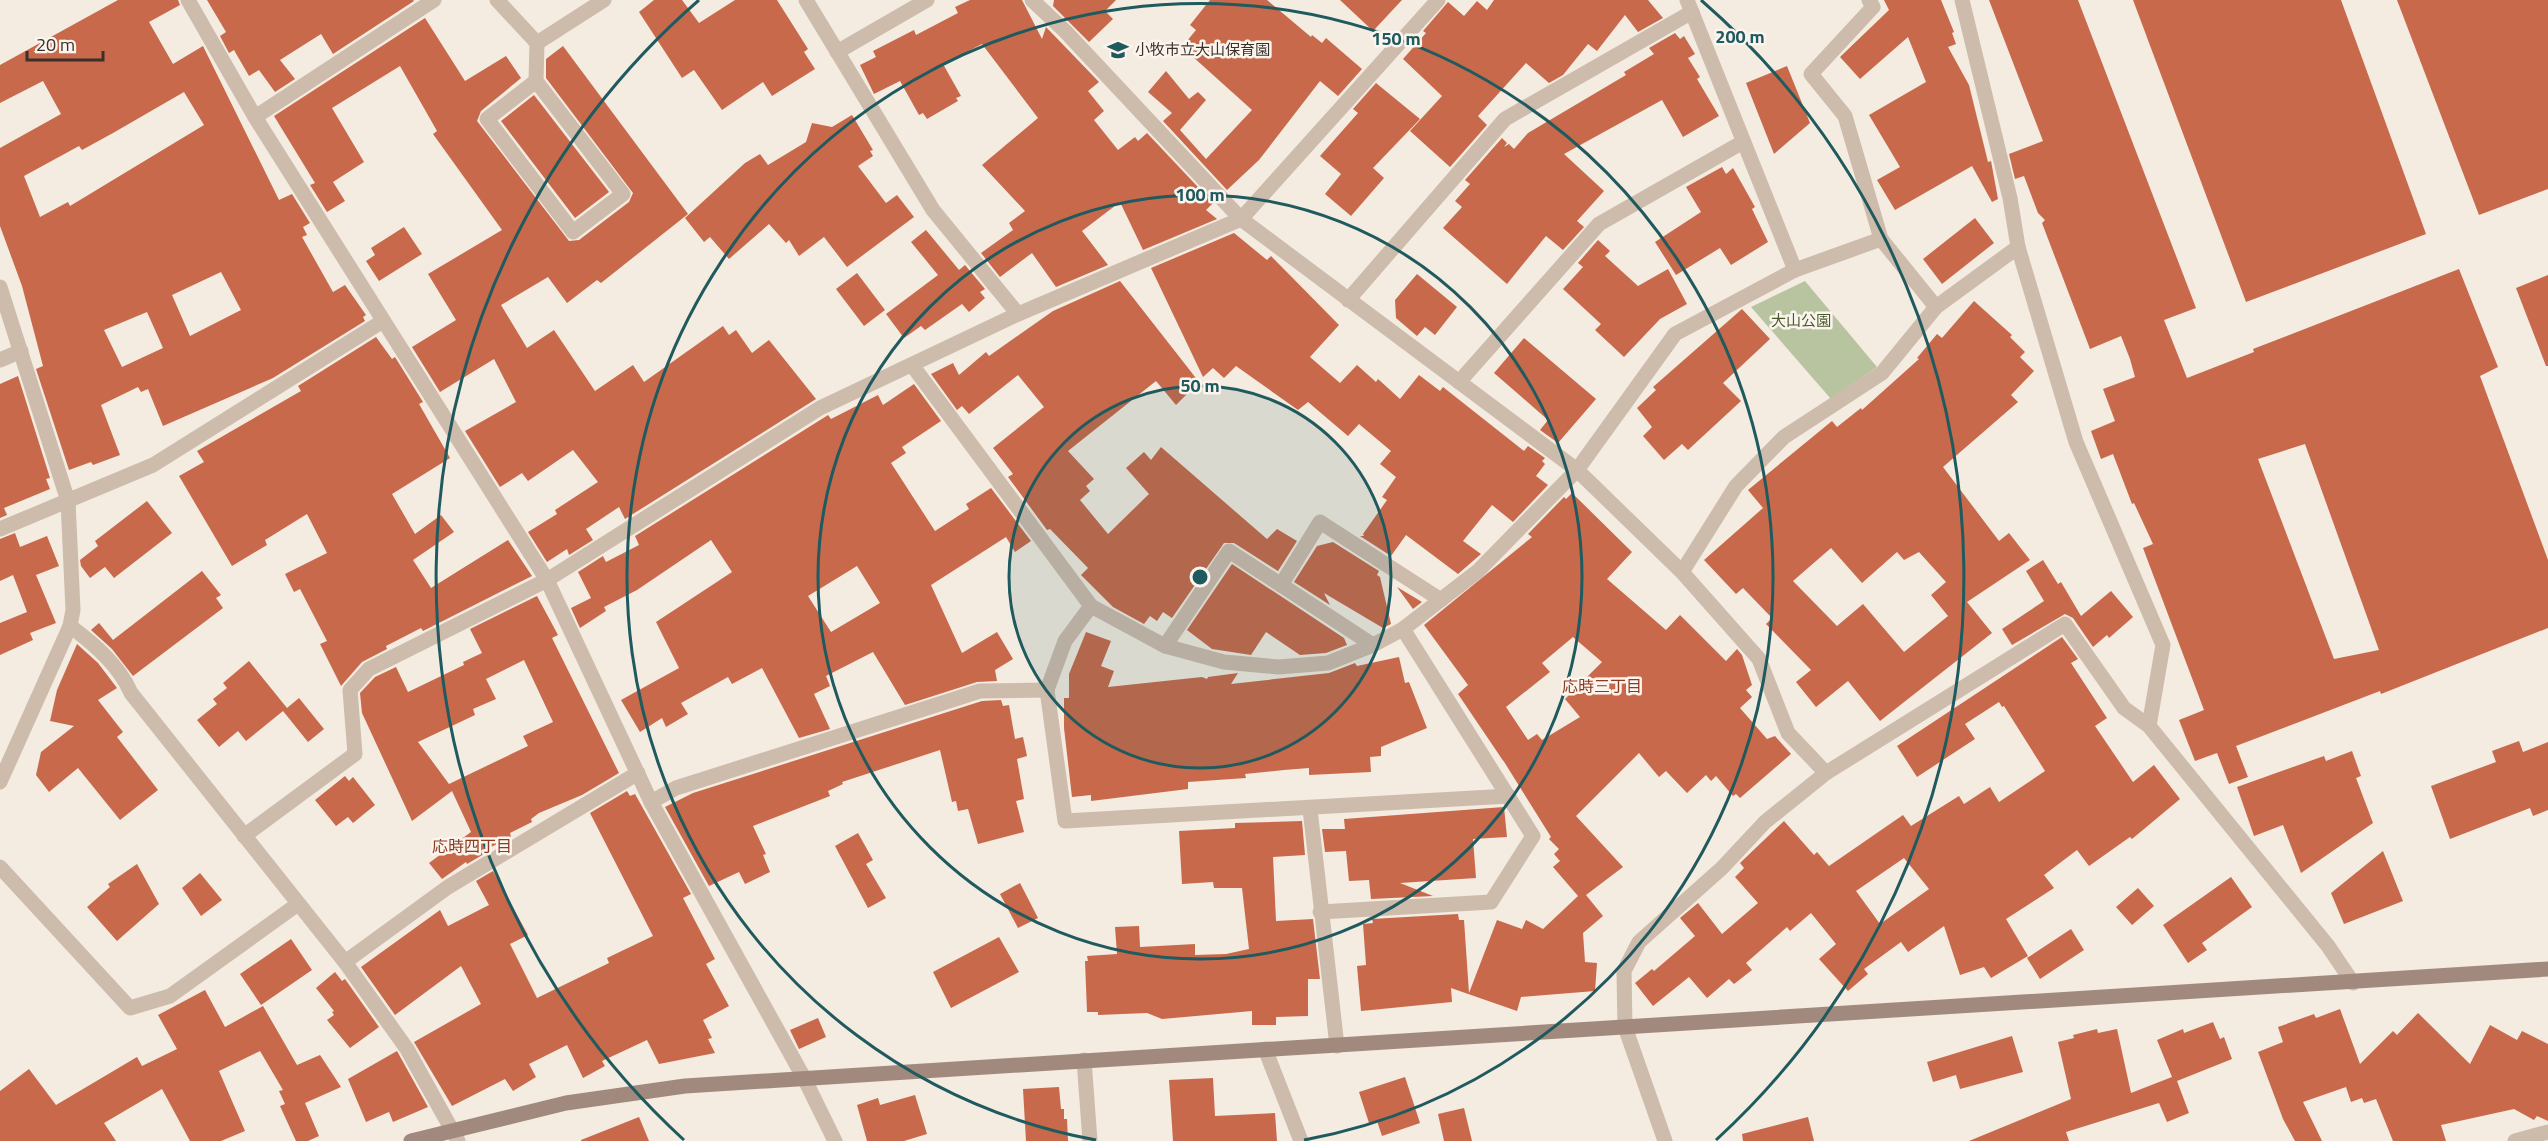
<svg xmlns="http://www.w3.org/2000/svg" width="2548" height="1141" font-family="'Titillium Web','Noto Sans JP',sans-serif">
  <rect width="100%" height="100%" fill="#f4ebe1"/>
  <polygon fill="#b8c4a0" points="1805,281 1877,367 1831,399 1751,307"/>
  <g fill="#c8694b" fill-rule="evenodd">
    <path d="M 118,0 L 178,0 L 180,5 L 149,22 L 173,64 L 203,46 L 279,200 L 292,194 L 310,223 L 303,227 L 307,235 L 302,237 L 333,292 L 345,285 L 366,315 L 363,317 L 365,321 L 273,378 L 163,426 L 148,389 L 141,392 L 138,387 L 101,405 L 120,455 L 93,465 L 91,462 L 69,470 L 36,369 L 43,366 L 22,286 L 0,226 L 0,148 L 61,114 L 43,81 L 0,103 L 0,65 ZM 184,92 L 204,125 L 70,206 L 68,202 L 40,217 L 24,176 L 79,146 L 82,150 L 113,133 ZM 221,272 L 241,310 L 190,336 L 172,295 ZM 147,312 L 163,348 L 122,367 L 104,330 Z"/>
    <polygon points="207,0 413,0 414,1 333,54 321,34 280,60 295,79 275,92 259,70 249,76 234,50 229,53 220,36 226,32"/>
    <polygon points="654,0 682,0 699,23 735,0 777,0 808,49 804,52 815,69 772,96 763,82 722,110 694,70 682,78 639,12"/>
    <polygon points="970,0 1022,0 1042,39 1046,27 1099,82 1088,91 1104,111 1094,120 1118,150 1135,137 1138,141 1147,133 1213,203 1206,210 1217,219 1143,250 1120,202 1082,231 1108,265 1056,287 1032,253 1000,277 981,253 1013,230 1009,223 1025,211 982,165 1038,118 982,44 943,64 961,96 956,98 958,101 927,119 923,113 919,115 900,81 874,94 860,65 876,57 873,51 914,30 916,35 958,13 955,7"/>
    <polygon points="1054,0 1116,0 1105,11 1113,19 1089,42 1053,6"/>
    <polygon points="1210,0 1267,0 1311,37 1312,35 1322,43 1326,38 1362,69 1338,96 1320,81 1259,160 1227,190 1163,121 1172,113 1148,92 1166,71 1189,99 1198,92 1206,100 1180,130 1206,159 1252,110 1182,47 1196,30 1190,25"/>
    <polygon points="1340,0 1402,0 1373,31"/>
    <polygon points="1494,0 1648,0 1663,18 1638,32 1625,15 1597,51 1588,44 1563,75 1549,83 1526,63 1478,116 1487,125 1450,167 1410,131 1442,96 1403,59 1426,33 1423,31 1448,2 1464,16 1477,1 1487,10"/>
    <polygon points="1884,0 1941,0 1954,32 1952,33 1956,44 1948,47 1969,85 1988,162 1991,161 1998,199 1992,202 1972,166 1895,210 1877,180 1900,167 1869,115 1926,82 1908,37 1860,79 1840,57 1889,10"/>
    <path d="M 1989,0 L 2078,0 L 2196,308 L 2164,320 L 2187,378 L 2254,352 L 2253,349 L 2459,269 L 2498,367 L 2480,376 L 2548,560 L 2548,628 L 2381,694 L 2380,691 L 2236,746 L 2248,777 L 2229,784 L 2217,753 L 2195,761 L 2179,720 L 2204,710 L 2143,548 L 2153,544 L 2134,503 L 2132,504 L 2113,454 L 2101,459 L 2091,431 L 2115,421 L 2103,389 L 2135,377 L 2130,359 L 2121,336 L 2090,349 L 2042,223 L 2045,220 L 2038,213 L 2024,176 L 2015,179 L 2009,154 L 2043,141 ZM 2305,444 L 2379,650 L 2334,659 L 2258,459 Z"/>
    <polygon points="2133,0 2341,0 2426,234 2246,302"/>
    <polygon points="2397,0 2548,0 2548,189 2479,215"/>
    <polygon points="425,18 465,81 506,56 521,78 526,74 481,111 477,121 569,241 579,240 629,202 633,193 546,78 546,59 563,46 688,214 601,283 597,280 567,303 548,277 501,305 527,348 554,330 595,391 633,365 644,382 723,326 729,335 736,330 752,353 769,340 816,399 625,519 619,507 586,529 593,540 569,555 567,549 547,562 528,532 557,514 555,510 598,482 573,450 528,481 522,473 500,487 465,431 516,402 494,359 440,392 412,347 456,320 428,274 502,230 433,134 437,131 400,66 332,108 364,162 333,182 345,201 327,212 310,185 315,183 274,116"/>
    <polygon points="1675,33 1680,39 1684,36 1695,54 1688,58 1700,77 1697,79 1719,116 1683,137 1662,100 1564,154 1604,191 1577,221 1584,227 1563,250 1546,236 1507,284 1443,228 1462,207 1455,201 1470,184 1465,180 1502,138 1507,143 1504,147 1509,144 1514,149 1528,133 1626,75 1624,72 1654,54 1649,48"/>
    <polygon points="1787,66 1810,123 1774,154 1746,83"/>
    <polygon points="1376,83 1420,119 1373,168 1384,178 1351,216 1325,194 1341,174 1320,156 1358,113 1353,109"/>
    <polygon points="534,95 609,192 575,218 501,121"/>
    <polygon points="852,115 873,150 870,151 873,156 858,166 886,203 897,195 914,217 847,267 824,237 799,256 789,240 786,243 769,224 729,259 710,237 704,242 685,218 745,163 760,154 768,165 806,142 812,123 832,127"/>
    <polygon points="1722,167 1726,174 1733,168 1755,207 1752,209 1768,242 1731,265 1720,248 1676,275 1655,242 1701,212 1686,187"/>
    <polygon points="1975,218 1994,243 1942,284 1923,259"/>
    <polygon points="404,227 422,254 379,281 366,261 375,255 371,248"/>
    <polygon points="926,230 959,270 965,265 985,289 980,292 985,298 969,312 962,304 925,330 921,326 904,338 886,314 938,275 911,242"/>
    <polygon points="1234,233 1267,260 1271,256 1339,325 1310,357 1340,383 1357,365 1376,382 1378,379 1400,399 1419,375 1440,391 1443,387 1524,451 1528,446 1545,458 1542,461 1545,464 1536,476 1548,485 1513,522 1492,505 1463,541 1481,554 1458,574 1406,535 1391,556 1360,536 1364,536 1363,534 1387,500 1382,497 1396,477 1380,464 1391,451 1359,424 1348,436 1308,402 1298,410 1236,366 1224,378 1213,368 1203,377 1151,268"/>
    <polygon points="1598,240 1610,251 1605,256 1638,286 1668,269 1687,304 1660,319 1624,357 1595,330 1601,324 1563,289 1583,267 1578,263"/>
    <polygon points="857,273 885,310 864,326 836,289"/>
    <polygon points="1417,274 1457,307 1435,335 1425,327 1417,336 1396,318 1395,300"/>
    <polygon points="2548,275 2548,366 2546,366 2516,288"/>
    <polygon points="1120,281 1199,382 1176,405 1156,381 1068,451 1094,479 1086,486 1090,491 1080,500 1108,534 1149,494 1126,468 1144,452 1151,460 1161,447 1267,539 1277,529 1297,541 1278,571 1234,543 1224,543 1172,618 1163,612 1157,621 1150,616 1144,624 1113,607 1081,575 1088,568 1050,529 1047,530 1008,477 1013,474 993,448 1044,407 1018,375 969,414 962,406 957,410 931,374 953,363 959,375 986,352 989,356 1053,311"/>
    <path d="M 1974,301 L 2012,335 L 2010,337 L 2025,352 L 2020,357 L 2034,371 L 2011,395 L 2018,402 L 1943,467 L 1999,541 L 2009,533 L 2030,560 L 1967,602 L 1992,633 L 1880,721 L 1848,681 L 1816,707 L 1796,682 L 1811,670 L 1766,624 L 1772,618 L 1743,588 L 1736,594 L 1704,560 L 1763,508 L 1748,490 L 1832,421 L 1837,427 L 1861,408 L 1862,410 L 1919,359 L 1917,358 L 1937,334 L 1942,338 ZM 1831,548 L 1862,583 L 1897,552 L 1904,560 L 1919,552 L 1946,582 L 1931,595 L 1948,616 L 1904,652 L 1863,604 L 1837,626 L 1793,581 Z"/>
    <polygon points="1742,309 1770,339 1723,383 1741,401 1688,450 1682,444 1664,460 1643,436 1652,427 1637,408 1656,390 1653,387"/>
    <polygon points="376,337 392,359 395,357 423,402 419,404 450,458 392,494 415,534 441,515 454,532 413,560 431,588 508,540 532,576 423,631 421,628 386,646 387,649 362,662 341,686 320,644 327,641 300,589 294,592 285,574 327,553 307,514 265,540 267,545 232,566 179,476 204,462 197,451 301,391 298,386"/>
    <polygon points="1524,338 1596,399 1558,443 1540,430 1548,420 1494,373"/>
    <polygon points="18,376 50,478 46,479 50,489 4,508 7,515 0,518 0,384"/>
    <path d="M 914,384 L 941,421 L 902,447 L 906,453 L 891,463 L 935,531 L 969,509 L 966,504 L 991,488 L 1031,541 L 1015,552 L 1006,537 L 931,585 L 962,653 L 997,632 L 1013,659 L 995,670 L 997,681 L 977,682 L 905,705 L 873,652 L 826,676 L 830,686 L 814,694 L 830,729 L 799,738 L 762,668 L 732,684 L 728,677 L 681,703 L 688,714 L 666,727 L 662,718 L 640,732 L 621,700 L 679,668 L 656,622 L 732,572 L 711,540 L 637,590 L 604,607 L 606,611 L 580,628 L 571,608 L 591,598 L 578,572 L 603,556 L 606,562 L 639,545 L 635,536 L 825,417 L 828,415 L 831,419 L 878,395 L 883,405 ZM 857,566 L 880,603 L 831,632 L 808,596 Z"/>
    <path d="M 1572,493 L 1632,552 L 1607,579 L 1666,630 L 1680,615 L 1726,661 L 1737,649 L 1742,655 L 1752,685 L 1746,690 L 1752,697 L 1740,708 L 1767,739 L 1775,736 L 1791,754 L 1740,798 L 1736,794 L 1733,796 L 1716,776 L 1711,781 L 1706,775 L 1687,793 L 1666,771 L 1659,777 L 1639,753 L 1576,816 L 1623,867 L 1586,895 L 1603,916 L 1583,933 L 1585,962 L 1597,963 L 1595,991 L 1521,997 L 1517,1011 L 1451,988 L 1452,1002 L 1361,1011 L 1357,966 L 1366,965 L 1363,924 L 1373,923 L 1372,919 L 1458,914 L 1459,920 L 1464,920 L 1469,993 L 1497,920 L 1522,929 L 1526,920 L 1543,929 L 1578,896 L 1553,867 L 1560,861 L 1554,854 L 1559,849 L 1549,839 L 1551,837 L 1503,760 L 1504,762 L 1458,694 L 1468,685 L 1424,625 L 1532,537 L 1528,534 L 1564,497 L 1566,499 ZM 1573,637 L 1602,662 L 1565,699 L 1580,717 L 1542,740 L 1537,734 L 1528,740 L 1506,707 L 1550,672 L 1542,663 Z"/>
    <polygon points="147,501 172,533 114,578 105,567 90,578 81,566 80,560 98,546 95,541"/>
    <polygon points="15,533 20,547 47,536 59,566 36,575 56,623 30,633 33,640 0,655 0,623 27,612 13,575 0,581 0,539"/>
    <polygon points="1333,542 1379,571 1377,575 1380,577 1391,624 1383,628 1324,593 1330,605 1294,582 1317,546"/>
    <polygon points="2043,560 2058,584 2061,582 2081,616 2111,591 2133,617 2109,638 2107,635 2093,647 2073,618 2065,614 2012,645 2002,629 2044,601 2026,571"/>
    <polygon points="1232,564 1344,638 1347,645 1326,653 1300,655 1266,632 1251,655 1212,649 1187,630"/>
    <polygon points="202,571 221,595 216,598 223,608 133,676 112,649 91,630 99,623 113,640"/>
    <polygon points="1397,587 1422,602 1413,609"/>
    <path d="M 537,596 L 558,635 L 552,638 L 619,773 L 582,795 L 539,813 L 531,819 L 532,822 L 510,833 L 511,837 L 483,851 L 484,854 L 467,864 L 466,862 L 442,879 L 429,863 L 471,832 L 452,791 L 412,821 L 362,713 L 360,693 L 375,677 L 396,667 L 408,692 L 464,665 L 463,662 L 482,653 L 470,629 ZM 524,660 L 553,722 L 523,736 L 528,746 L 449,784 L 418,742 L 475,715 L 473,709 L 496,699 L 486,679 Z"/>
    <polygon points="1086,632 1111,641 1101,666 1114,671 1108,687 1202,677 1207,679 1208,677 1238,673 1231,684 1329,673 1355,663 1357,666 1399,657 1405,683 1409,682 1427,728 1381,747 1381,756 1370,757 1371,772 1309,775 1309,768 1284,770 1245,774 1246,778 1188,782 1188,789 1091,801 1091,795 1072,797 1064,728 1064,698 1069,698 1069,674"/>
    <path d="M 2062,637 L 2078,659 L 2071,663 L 2107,718 L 2095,726 L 2133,782 L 2154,765 L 2180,799 L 2132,839 L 2130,837 L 2089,866 L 2077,850 L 2044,875 L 2054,888 L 2006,919 L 2028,956 L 1991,978 L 1984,967 L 1960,975 L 1944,926 L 1908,952 L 1901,942 L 1864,969 L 1868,974 L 1848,991 L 1819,959 L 1836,944 L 1811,913 L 1790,931 L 1787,927 L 1746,963 L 1752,970 L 1734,984 L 1729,979 L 1707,998 L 1689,977 L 1653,1006 L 1635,983 L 1652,969 L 1654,971 L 1695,936 L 1680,918 L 1698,903 L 1722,934 L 1758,903 L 1735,877 L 1744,868 L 1740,863 L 1784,821 L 1814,855 L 1817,852 L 1829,866 L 1903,815 L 1911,826 L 1959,796 L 1964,804 L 1990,787 L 1999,802 L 2045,771 L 2004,706 L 2002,707 L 1999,702 L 1965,724 L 1975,739 L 1917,777 L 1897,746 ZM 1904,858 L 1929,889 L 1880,924 L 1856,891 Z"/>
    <polygon points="77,644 98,663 117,688 98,700 123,732 117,737 158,790 120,820 78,768 49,792 36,775 41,752 74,726 50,721 57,690"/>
    <polygon points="249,661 287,708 299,698 324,729 308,742 283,711 246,741 238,731 219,747 197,720 217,704 213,699 227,688 223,683"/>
    <polygon points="1001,700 1003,706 1009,705 1015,739 1023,737 1027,756 1017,759 1024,799 1016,801 1024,832 978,844 968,809 958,811 956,801 952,802 940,750 842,782 843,784 828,791 830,796 753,826 766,854 763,855 770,872 745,884 739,872 709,886 665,807 693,793 982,701"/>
    <polygon points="2519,741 2523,752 2548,742 2548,810 2533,816 2530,808 2450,839 2431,786 2496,762 2492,751"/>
    <polygon points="2352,751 2361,776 2356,778 2373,823 2301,873 2283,825 2254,836 2237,787 2324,756 2326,761"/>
    <polygon points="345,776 349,781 353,777 375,805 353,823 348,817 336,826 315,800"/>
    <polygon points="627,791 630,796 635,794 691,894 683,898 715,959 706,964 729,1006 703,1020 712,1038 708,1039 715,1053 659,1064 647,1040 602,1061 605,1066 583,1078 567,1045 529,1064 536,1077 513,1091 505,1079 452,1106 414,1042 481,1004 461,966 395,1015 361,967 440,910 448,926 489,905 476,881 493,871 528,935 510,944 537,998 609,963 607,958 653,936 590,813"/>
    <polygon points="1504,807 1507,837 1473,839 1476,878 1400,883 1433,896 1371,899 1369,880 1349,881 1346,851 1325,852 1322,829 1345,829 1344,819"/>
    <polygon points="1302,821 1305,855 1273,857 1276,921 1313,919 1320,979 1308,979 1308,1016 1276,1017 1276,1025 1252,1025 1252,1011 1162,1019 1147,1013 1098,1015 1098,1012 1087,1012 1085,961 1088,961 1087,956 1117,954 1115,927 1139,926 1140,947 1195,944 1195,955 1226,954 1249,949 1242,888 1214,888 1213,882 1182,884 1179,831 1235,828 1235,823"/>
    <polygon points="858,833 873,860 866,864 886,898 868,908 835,846"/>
    <polygon points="2383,851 2403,901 2344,924 2331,893"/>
    <polygon points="137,864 159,904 117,941 87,907 110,887 108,884"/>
    <polygon points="200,873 222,900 201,916 182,888"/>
    <polygon points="2231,877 2252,907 2202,943 2207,950 2188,963 2163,925"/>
    <polygon points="1020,883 1038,918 1018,928 1000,894"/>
    <polygon points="2138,888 2154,906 2132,925 2116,907"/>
    <polygon points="2071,929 2084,950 2040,979 2027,958"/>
    <polygon points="999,937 1019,972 951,1008 933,972"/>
    <polygon points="291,939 312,970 261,1005 240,974"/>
    <polygon points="335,972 342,981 345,979 379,1027 350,1048 327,1020 334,1015 332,1012 334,1011 316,988"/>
    <polygon points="205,990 225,1027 263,1006 297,1065 320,1055 341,1087 305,1103 319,1136 308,1141 296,1141 280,1106 285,1104 279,1091 283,1090 260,1051 219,1071 245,1131 221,1141 190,1141 162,1089 104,1123 116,1141 0,1141 0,1091 29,1069 56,1105 137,1057 142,1066 177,1049 158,1015"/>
    <polygon points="2340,1009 2360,1064 2393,1031 2397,1035 2418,1013 2470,1064 2490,1025 2517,1040 2522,1031 2548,1044 2548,1121 2537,1116 2534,1120 2514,1109 2441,1125 2446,1141 2393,1141 2376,1099 2364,1103 2362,1098 2351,1102 2346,1087 2303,1102 2322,1141 2295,1141 2283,1119 2258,1052 2283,1042 2278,1027 2314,1014 2316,1018"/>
    <polygon points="818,1018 826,1037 799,1049 790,1030"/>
    <polygon points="2213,1022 2220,1039 2224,1037 2232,1059 2177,1081 2189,1113 2167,1122 2159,1103 2066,1132 2069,1141 1969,1141 2071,1099 2058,1042 2074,1038 2073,1035 2097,1029 2098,1033 2117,1029 2131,1093 2172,1077 2157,1040 2183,1029 2184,1033"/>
    <polygon points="2012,1036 2023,1072 1960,1089 1956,1075 1933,1082 1927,1062"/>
    <polygon points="397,1051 428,1107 393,1122 389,1112 366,1122 348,1079"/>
    <polygon points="1405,1077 1420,1123 1382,1136 1377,1121 1369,1123 1359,1092"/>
    <polygon points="1213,1078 1215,1116 1275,1113 1277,1141 1173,1141 1169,1080"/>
    <polygon points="1059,1087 1061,1109 1064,1109 1064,1119 1067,1119 1068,1141 1026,1141 1023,1089"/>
    <polygon points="915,1095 927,1134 904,1141 867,1141 857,1105 878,1098 880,1105"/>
    <polygon points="1464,1108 1472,1141 1444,1141 1438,1114"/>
    <polygon points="639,1117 649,1141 581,1141 581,1140"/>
    <polygon points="1808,1117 1814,1141 1743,1141 1742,1134"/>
  </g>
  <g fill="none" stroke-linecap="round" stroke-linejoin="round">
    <g stroke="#cdbbac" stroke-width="15">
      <polyline points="188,0 255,117 547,580 651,802 804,1078 835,1141"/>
      <polyline points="497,0 537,43 604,0"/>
      <polyline points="806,0 933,210 1018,314"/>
      <polyline points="1032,0 1065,31 1241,219 1577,470 1682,572 1759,659 1788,733 1826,773 1765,822 1722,868 1639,942 1624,971 1625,1027 1665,1141"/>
      <polyline points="1687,0 1795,270"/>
      <polyline points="1869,0 1873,7 1811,74 1845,116 1881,239 1936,307"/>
      <polyline points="1962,0 2010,198 2018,247 2076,442 2163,645 2149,726 2328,946 2353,983"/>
      <polyline points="837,52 927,0"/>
      <polyline points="536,81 487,119 573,232 623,194 536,81 537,43"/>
      <polyline points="255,117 434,0"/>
      <polyline points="0,287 68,501 73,610 70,626 0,782"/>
      <polyline points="1348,300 1505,119 1692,12"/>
      <polyline points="0,360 21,351"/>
      <polyline points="912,365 1091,606 1165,646 1224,662 1279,667 1328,663 1373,645 1403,629 1478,571 1577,470 1675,334 1795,270 1881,239"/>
      <polyline points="1459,382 1599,224 1743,142"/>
      <polyline points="0,529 153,465 383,321"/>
      <polyline points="1682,572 1736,486 1784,437 1882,373 1936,307 2018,247"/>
      <polyline points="1281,585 1320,522 1441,600"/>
      <polyline points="1091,606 1065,641 1047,690 1065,821 1509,796"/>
      <path d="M 70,626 C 94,644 119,665 131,693 L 345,962 L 407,1049 L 458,1141"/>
      <polyline points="1165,646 1229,551 1373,645"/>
      <polyline points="1826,773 2065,624 2124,708 2149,726"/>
      <polyline points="651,802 676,788 980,691 1047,690"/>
      <polyline points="1310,809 1337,1046"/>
      <polyline points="244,836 355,754 350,690 369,669 547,580 820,408 1018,314 1241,219 1438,0"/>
      <polyline points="0,867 130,1008 170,996 298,904"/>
      <polyline points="1320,912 1491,902 1533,836 1403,629"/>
      <polyline points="345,962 448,887 638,773"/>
      <polyline points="1265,1049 1301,1141"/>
      <polyline points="1084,1060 1090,1141"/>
      <polyline points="2515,1141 2548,1132"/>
    </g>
    <polyline stroke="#a18a7d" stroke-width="15" points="411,1141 566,1103 685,1086 2548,969"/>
  </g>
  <circle cx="1200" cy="577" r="191" fill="#1f5a5e" fill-opacity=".12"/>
  <g fill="none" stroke="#1f5a5e" stroke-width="3">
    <circle cx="1200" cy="577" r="191"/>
    <circle cx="1200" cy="577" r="382"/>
    <path d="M1096 1140A573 573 0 1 1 1304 1140"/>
    <path d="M684 1140A764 764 0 0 1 699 0M1701 0A764 764 0 0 1 1716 1140"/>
  </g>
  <defs>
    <symbol id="school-bare" viewBox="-9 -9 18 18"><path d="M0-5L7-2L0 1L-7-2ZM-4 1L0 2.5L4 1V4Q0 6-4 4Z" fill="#1f5a5e" stroke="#fbf5ee" stroke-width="2.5" paint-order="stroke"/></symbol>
  </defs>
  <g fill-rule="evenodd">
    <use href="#school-bare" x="1103" y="35" width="30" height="30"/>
  </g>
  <g text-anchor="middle" stroke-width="5" stroke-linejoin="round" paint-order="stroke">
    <g font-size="15" fill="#3b302b" stroke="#fbf5ee" text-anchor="start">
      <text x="1135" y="55">小牧市立大山保育園</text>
    </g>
    <g font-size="15" fill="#4a5a2e" stroke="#fbf5ee">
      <text x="1801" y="326">大山公園</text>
    </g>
    <g font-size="16" fill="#8c3b22" stroke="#fbf5ee">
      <text x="1602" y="692">応時三丁目</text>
      <text x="472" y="852">応時四丁目</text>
    </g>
  </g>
  <circle cx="1200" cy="577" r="9" fill="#1f5a5e" stroke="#fbf5ee" stroke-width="3"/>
  <g font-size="18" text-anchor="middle" font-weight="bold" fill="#1f5a5e" stroke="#fbf5ee" stroke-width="5" stroke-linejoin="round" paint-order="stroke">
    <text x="1740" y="43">200 m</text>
    <text x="1396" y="45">150 m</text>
    <text x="1200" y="201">100 m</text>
    <text x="1200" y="392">50 m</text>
  </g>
  <path d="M27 51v9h76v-9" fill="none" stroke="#3b302b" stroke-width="3"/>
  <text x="36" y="51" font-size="18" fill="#3b302b" stroke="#fbf5ee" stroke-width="4.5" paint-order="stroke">20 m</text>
</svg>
